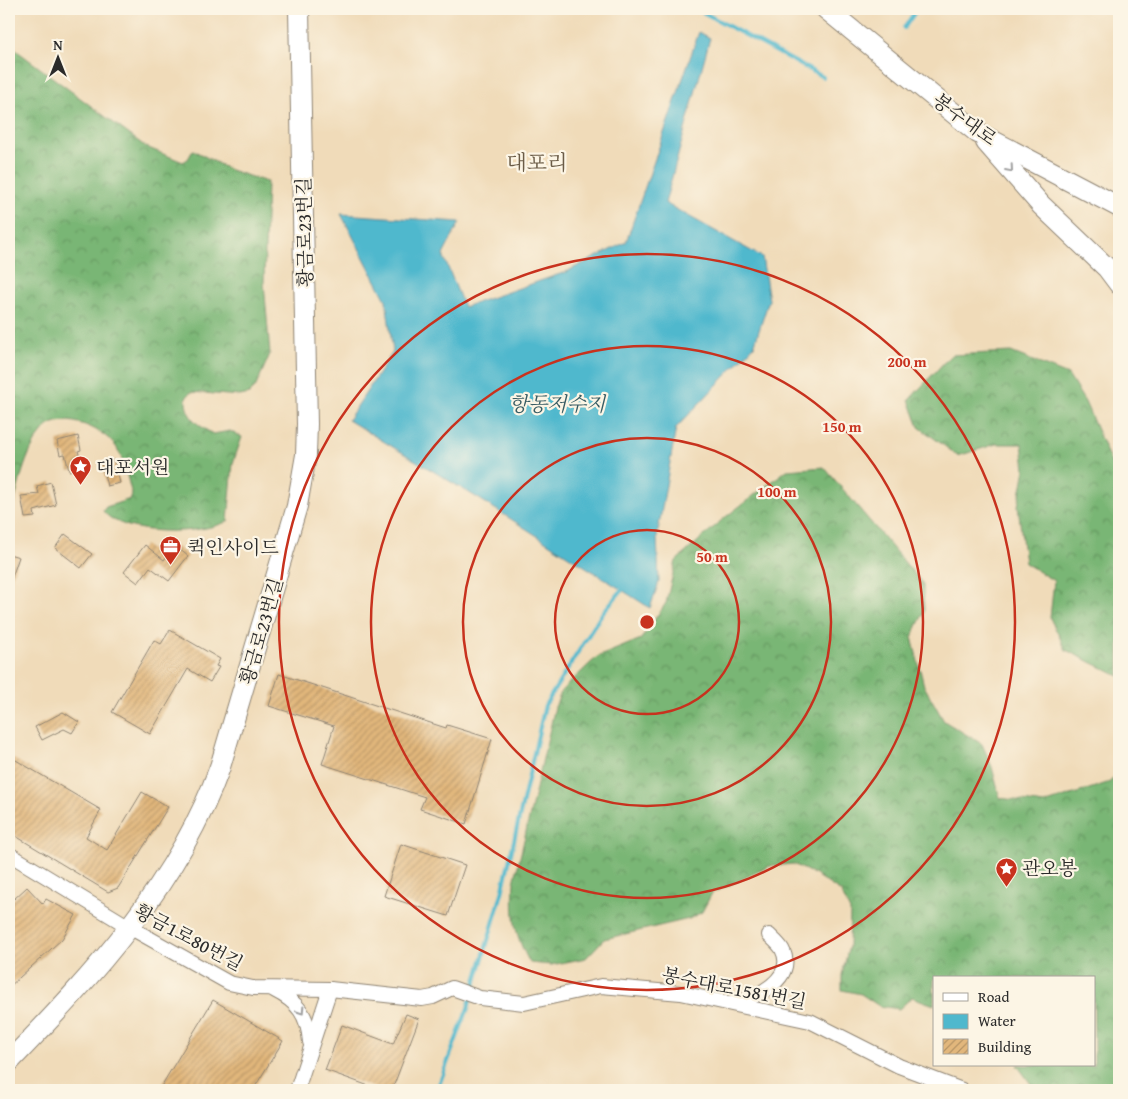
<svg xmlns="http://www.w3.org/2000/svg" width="1128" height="1099" font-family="'Gentium Book Plus','Noto Serif KR',serif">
  <defs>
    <pattern id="forest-crowns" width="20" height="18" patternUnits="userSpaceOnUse" patternTransform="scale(1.25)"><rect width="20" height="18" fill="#79b674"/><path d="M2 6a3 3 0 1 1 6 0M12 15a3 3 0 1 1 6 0" fill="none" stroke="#63945f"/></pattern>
    <pattern id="building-hatch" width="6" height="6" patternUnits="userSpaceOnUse" patternTransform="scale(1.25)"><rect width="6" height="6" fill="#e2b77c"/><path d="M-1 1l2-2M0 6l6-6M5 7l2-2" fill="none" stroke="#b79566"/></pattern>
  </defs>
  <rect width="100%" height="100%" fill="#fcf5e5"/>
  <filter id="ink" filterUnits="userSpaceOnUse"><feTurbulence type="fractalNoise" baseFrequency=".02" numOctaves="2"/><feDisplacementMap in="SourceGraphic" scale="10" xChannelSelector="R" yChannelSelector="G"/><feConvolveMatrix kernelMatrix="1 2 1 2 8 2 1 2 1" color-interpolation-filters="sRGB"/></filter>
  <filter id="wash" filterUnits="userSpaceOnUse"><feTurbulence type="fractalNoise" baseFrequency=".0096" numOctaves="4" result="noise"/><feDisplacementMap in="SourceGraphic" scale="20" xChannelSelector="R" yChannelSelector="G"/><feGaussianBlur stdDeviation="1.12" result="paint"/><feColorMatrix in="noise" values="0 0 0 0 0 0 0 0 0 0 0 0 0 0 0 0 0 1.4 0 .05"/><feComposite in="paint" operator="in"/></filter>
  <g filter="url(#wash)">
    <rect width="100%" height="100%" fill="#f0dbb9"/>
    <g fill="url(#forest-crowns)" stroke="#527050">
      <path d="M 9,45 L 146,147 L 183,162 L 188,159 L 193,150 L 230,170 L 267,182 L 264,283 L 270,354 L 255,388 L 249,394 L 240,396 L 191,392 L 186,398 C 185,417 198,425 213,434 L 230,431 L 242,437 L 233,463 L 228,521 C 202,535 122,537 103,511 L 106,507 L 130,499 L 132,495 C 128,481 125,463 118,450 C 109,431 63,409 45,429 C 26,449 20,481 13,507 L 9,505 Z"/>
      <polygon points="1011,352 1068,375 1085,402 1119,481 1119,676 1066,650 1050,618 1054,581 1025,563 1018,506 1025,469 1022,444 996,444 958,456 919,427 909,400 951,355"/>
      <path d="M 824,467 L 923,584 L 924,612 L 912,637 L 924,686 L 944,721 L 982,744 L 992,767 L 1000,798 L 1044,804 L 1110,782 L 1119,771 L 1119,1090 L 1043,1090 L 1031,1084 L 1017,1065 L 1094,1065 L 1094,978 L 934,978 L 934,1005 L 912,997 L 899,1009 L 879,1006 L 861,994 L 842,990 L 842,975 L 849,946 L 850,911 L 841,892 L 814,874 L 793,864 L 770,866 L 712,893 L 702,912 L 689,919 L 604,939 L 586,958 L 551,965 L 530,963 C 514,934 512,916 514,883 L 555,707 L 562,690 L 597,657 L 641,639 L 666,603 L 676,561 L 723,519 L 787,470 Z"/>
    </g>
    <polygon fill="#4fb8cd" stroke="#3d727c" points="699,32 710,38 665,203 762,257 769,300 754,346 676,428 657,537 659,582 650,608 481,500 348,420 393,352 386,300 341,214 460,222 443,255 464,307 566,272 626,242"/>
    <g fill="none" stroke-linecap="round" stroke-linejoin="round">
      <g stroke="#4fb8cd" stroke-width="4">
        <polyline points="697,9 823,77"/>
        <polyline points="904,28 917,9"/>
        <polyline points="437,1090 468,1008 502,893 545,705 603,612 622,590"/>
      </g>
    </g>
    <g id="blocks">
      <g fill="url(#building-hatch)">
        <polygon points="78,436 81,450 78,451 83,467 69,471 65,454 60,455 57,441"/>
        <polygon points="114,460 120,483 107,486 101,463"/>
        <polygon points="51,482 56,505 34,511 35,517 25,518 21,496 39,494 37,486"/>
        <polygon points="65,534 92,554 81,568 55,548"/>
        <polygon points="145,545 164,560 175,546 188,556 169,581 150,567 138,583 124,572"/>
        <polygon points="9,554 19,557 10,583 9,583"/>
        <polygon points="170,630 220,659 216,666 219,667 210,682 188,669 150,734 112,712 154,640 161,644"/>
        <polygon points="279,674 446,728 447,725 492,739 466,824 420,809 425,797 322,764 334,726 269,706"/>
        <polygon points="63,712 79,722 72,733 64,729 42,740 35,727"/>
        <polygon points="9,756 101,810 86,837 107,850 142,792 168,807 118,888 108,892 9,832"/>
        <polygon points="401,844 465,865 448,916 384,896"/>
        <polygon points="27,887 43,904 46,899 76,915 62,939 9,987 9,893 14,899"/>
        <polygon points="213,1000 283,1041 253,1090 159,1090"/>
        <polygon points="406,1014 419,1019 392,1090 380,1090 325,1070 342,1025 393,1044"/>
      </g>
    </g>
  </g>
  <g filter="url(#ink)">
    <use href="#blocks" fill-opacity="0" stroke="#8e8372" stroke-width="1"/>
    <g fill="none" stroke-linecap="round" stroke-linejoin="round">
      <defs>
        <g id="street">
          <polyline points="9,854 131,928 229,983 253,988 330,989 422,999 433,997 452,988 480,998 524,1003 601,986 681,993 810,1021 899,1066 962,1090"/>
          <path d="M 274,990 C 298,1002 308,1015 310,1042"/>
          <path d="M 734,1004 C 755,997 798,979 782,949 C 779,944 773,939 769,935"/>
          <polyline points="297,1090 330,989"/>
        </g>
        <g id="secondary">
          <polyline points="826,9 978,133 1119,207"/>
          <polyline points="986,142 1041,205 1107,268 1119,284"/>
          <path d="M 9,1062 C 94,974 178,884 220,767 L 297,506 L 306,455 L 307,424 L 299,9"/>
        </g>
      </defs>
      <use href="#street" stroke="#8e8372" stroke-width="16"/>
      <use href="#secondary" stroke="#8e8372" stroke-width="22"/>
      <use href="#street" stroke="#fff" stroke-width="14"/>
      <use href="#secondary" stroke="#fff" stroke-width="20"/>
    </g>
    <defs><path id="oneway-chevron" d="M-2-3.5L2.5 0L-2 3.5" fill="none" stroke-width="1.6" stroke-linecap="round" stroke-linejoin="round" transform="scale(1.25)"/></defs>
    <g stroke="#a0a0a0">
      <use href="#oneway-chevron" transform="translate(1010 169) rotate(49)"/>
      <use href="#oneway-chevron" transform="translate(301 1011) rotate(57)"/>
    </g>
  </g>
  <g fill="none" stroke="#c8321e" stroke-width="2.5">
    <circle cx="647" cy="622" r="92"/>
    <circle cx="647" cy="622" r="184"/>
    <circle cx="647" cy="622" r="276"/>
    <circle cx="647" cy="622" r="368"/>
  </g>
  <defs>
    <symbol id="sight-pin" viewBox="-11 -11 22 30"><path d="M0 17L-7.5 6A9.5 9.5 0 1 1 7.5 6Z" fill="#c8321e" stroke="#fcf5e5"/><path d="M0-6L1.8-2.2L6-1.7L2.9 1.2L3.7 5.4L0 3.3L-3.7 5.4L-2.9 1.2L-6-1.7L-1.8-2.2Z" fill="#fff"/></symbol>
    <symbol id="office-pin" viewBox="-11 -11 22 30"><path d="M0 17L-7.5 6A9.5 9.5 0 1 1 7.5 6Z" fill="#c8321e" stroke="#fcf5e5"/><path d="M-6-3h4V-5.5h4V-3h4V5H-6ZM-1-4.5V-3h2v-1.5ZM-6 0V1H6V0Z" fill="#fff"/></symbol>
  </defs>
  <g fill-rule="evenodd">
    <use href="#sight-pin" x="68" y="454" width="25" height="34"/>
    <use href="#office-pin" x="158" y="534" width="25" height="34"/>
    <use href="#sight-pin" x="994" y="856" width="25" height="34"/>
  </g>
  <g text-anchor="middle" stroke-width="4.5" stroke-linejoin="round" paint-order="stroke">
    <g font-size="19" fill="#2b2b2b" stroke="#fcf5e5">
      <text transform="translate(965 119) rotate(36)" y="7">봉수대로</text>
      <text transform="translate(304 232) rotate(-91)" y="7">황금로23번길</text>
      <text transform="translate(261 631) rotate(-74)" y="7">황금로23번길</text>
      <text transform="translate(189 937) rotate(28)" y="7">황금1로80번길</text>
      <text transform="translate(734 988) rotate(11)" y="7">봉수대로1581번길</text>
    </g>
    <g font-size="19" fill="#2b2b2b" stroke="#fcf5e5" text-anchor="start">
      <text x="96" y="474">대포서원</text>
      <text x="187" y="554">퀵인사이드</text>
      <text x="1022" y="875">관오봉</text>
    </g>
    <g font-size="20" font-style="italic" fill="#385c64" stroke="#fcf5e5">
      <text x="557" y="411">항동저수지</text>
    </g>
    <g font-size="21" fill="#6b5c47" stroke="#fcf5e5">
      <text x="537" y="170">대포리</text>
    </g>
  </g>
  <circle cx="647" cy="622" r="8" fill="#c8321e" stroke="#fcf5e5" stroke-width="2.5"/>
  <g font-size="15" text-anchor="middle" font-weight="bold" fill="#c8321e" stroke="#fcf5e5" stroke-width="4.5" stroke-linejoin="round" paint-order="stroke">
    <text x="907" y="367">200 m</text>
    <text x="842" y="432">150 m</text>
    <text x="777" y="497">100 m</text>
    <text x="712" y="562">50 m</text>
  </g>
  <rect width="1128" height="1099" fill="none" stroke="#fcf5e5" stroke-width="30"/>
  <rect x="933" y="976" width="162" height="90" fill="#fcf5e5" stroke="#a8a49b"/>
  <rect x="943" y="993" width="25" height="8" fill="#ffffff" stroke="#a8a49b"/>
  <text x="978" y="1002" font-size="15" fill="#2b2b2b">Road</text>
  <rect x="943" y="1014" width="25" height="15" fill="#4fb8cd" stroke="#a8a49b"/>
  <text x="978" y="1026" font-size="15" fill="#2b2b2b">Water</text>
  <rect x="943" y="1039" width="25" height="15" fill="url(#building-hatch)" stroke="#a8a49b"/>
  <text x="978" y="1052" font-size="15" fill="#2b2b2b">Building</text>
  <g transform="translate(58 58)" stroke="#fcf5e5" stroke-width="4" paint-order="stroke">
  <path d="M0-4L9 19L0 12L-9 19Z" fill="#2b2b2b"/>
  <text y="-8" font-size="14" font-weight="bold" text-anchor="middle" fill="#2b2b2b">N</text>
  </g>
</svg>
